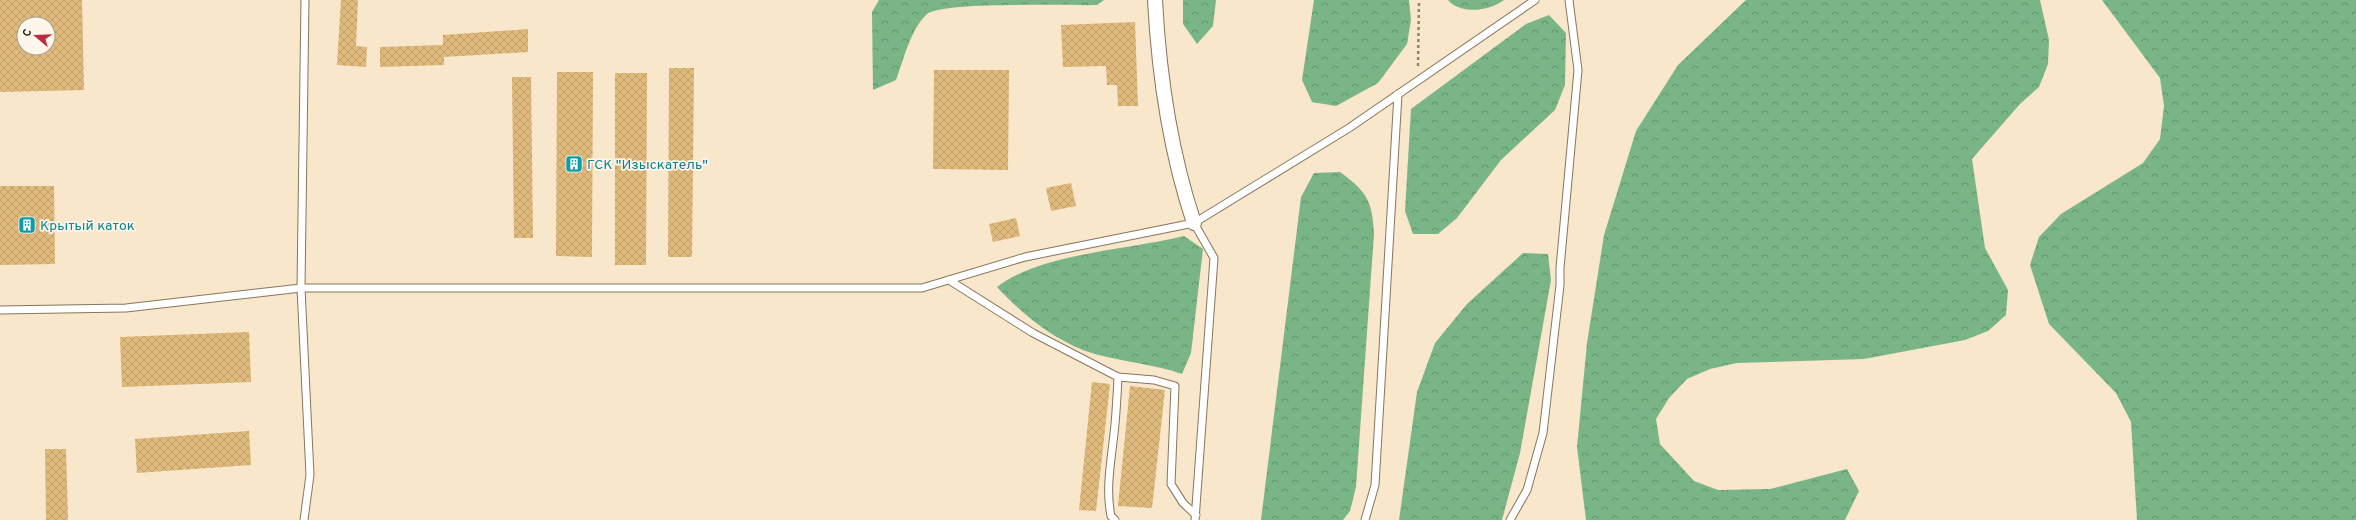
<svg xmlns="http://www.w3.org/2000/svg" width="2356" height="520" font-family="Overpass,sans-serif">
  <defs>
    <pattern id="forest-crowns" width="20" height="18" patternUnits="userSpaceOnUse"><rect width="20" height="18" fill="#79b587"/><path d="M2 6a3 3 0 1 1 6 0M12 15a3 3 0 1 1 6 0" fill="none" stroke="#63936d"/></pattern>
    <pattern id="building-cross-hatch" width="8" height="8" patternUnits="userSpaceOnUse"><rect width="8" height="8" fill="#e0b97c"/><path d="M0 0l8 8M0 8l8-8" fill="none" stroke="#c09f6a"/></pattern>
  </defs>
  <rect width="100%" height="100%" fill="#f9e7cb"/>
  <g fill="url(#forest-crowns)">
    <path d="M 879,0 L 1104,0 L 1097,5 C 1070,6 942,1 927,14 C 910,30 904,59 896,80 L 873,90 L 872,12 Z"/>
    <polygon points="1183,0 1216,0 1213,26 1197,44 1183,24"/>
    <polygon points="1314,0 1409,0 1411,20 1407,44 1378,83 1336,106 1312,102 1302,80"/>
    <path d="M 1448,0 L 1504,0 C 1490,11 1461,15 1448,0 Z"/>
    <polygon points="1746,0 2040,0 2049,40 2048,64 2039,87 2020,104 1972,159 1985,248 2008,290 2006,315 1988,331 1965,340 1864,359 1737,363 1710,369 1687,379 1669,398 1656,419 1660,444 1694,481 1718,490 1770,489 1847,469 1859,491 1845,520 1586,520 1577,447 1587,343 1604,235 1636,131 1678,65"/>
    <polygon points="2102,0 2356,0 2356,520 2137,520 2131,422 2116,393 2049,324 2030,265 2039,237 2061,214 2143,163 2160,139 2164,106 2160,78"/>
    <polygon points="1549,15 1566,33 1565,85 1555,110 1501,160 1457,218 1438,234 1413,234 1405,211 1411,109 1526,24"/>
    <path d="M 1340,172 C 1367,192 1372,200 1374,234 L 1356,487 L 1350,511 L 1343,520 L 1261,520 L 1301,197 L 1314,173 Z"/>
    <path d="M 1184,236 L 1203,249 L 1191,353 L 1182,374 C 1153,364 1124,362 1095,354 C 1057,343 1023,315 997,287 C 1041,253 1128,250 1184,236 Z"/>
    <polygon points="1523,253 1548,254 1551,280 1520,453 1502,520 1399,520 1417,392 1435,343 1467,304"/>
  </g>
  <g fill="url(#building-cross-hatch)" fill-rule="evenodd">
    <path d="M 0,0 L 82,0 L 84,90 L 0,92 ZM 24,24 L 48,24 L 48,48 L 24,48 Z"/>
    <polygon points="341,0 358,0 356,46 367,47 366,67 337,65"/>
    <polygon points="1135,22 1138,106 1118,106 1117,85 1107,85 1106,66 1063,67 1061,25"/>
    <polygon points="528,29 528,52 444,57 444,65 380,67 380,47 443,45 443,35"/>
    <polygon points="669,68 694,68 692,257 668,257"/>
    <polygon points="934,70 1009,70 1008,170 933,169"/>
    <polygon points="557,72 593,72 592,257 556,256"/>
    <polygon points="615,73 647,73 646,265 615,265"/>
    <polygon points="512,77 531,77 533,238 514,238"/>
    <polygon points="1071,183 1076,206 1051,211 1046,188"/>
    <polygon points="0,186 54,186 55,264 0,265"/>
    <polygon points="1016,218 1020,236 993,242 989,224"/>
    <polygon points="249,332 251,382 122,387 120,337"/>
    <polygon points="1092,382 1110,384 1096,511 1079,510"/>
    <polygon points="1130,386 1165,390 1152,508 1118,506"/>
    <polygon points="249,431 251,465 137,473 135,439"/>
    <polygon points="45,449 66,449 68,520 46,520"/>
  </g>
  <g fill="none" stroke-linecap="round" stroke-linejoin="round">
    <defs>
      <g id="lane">
        <polyline points="305,0 301,288 922,288 1025,257 1194,223 1349,128 1535,0"/>
        <polyline points="1194,223 1214,258 1195,520"/>
        <path d="M 949,280 L 1033,333 L 1118,377 C 1117,399 1116,420 1113,442 C 1110,468 1106,491 1111,516 L 1115,520"/>
        <polyline points="0,310 126,308 301,288 310,475 304,520"/>
        <polyline points="1118,377 1154,380 1175,386 1171,484 1183,503 1196,515"/>
        <polyline points="1365,520 1375,485 1398,94"/>
        <polyline points="1510,520 1527,490 1543,433 1560,285 1560,268 1578,70 1569,0"/>
      </g>
      <path id="street" d="M 1155,0 C 1159,76 1170,151 1194,223"/>
    </defs>
    <use href="#lane" stroke="#86765d" stroke-width="9"/>
    <use href="#street" stroke="#86765d" stroke-width="16"/>
    <polyline stroke="#908471" stroke-width="2.5" stroke-dasharray="3 3" stroke-linecap="butt" points="1418,66 1419,0"/>
    <use href="#lane" stroke="#fff" stroke-width="7"/>
    <use href="#street" stroke="#fff" stroke-width="14"/>
  </g>
  <defs>
    <symbol id="building-square" viewBox="-11 -11 22 22"><rect x="-9" y="-9" width="18" height="18" rx="4" fill="#0f9aa8" stroke="#fdf6eb"/><path d="M-4-6H4V6H1V3H-1V6H-4ZM-2.5-4.3h1.7v1.8h-1.7ZM.8-4.3h1.7v1.8H.8ZM-2.5-1h1.7V.8h-1.7ZM.8-1h1.7V.8H.8Z" fill="#fff"/></symbol>
  </defs>
  <g fill-rule="evenodd">
    <use href="#building-square" x="564" y="154" width="20" height="20"/>
    <use href="#building-square" x="17" y="215" width="20" height="20"/>
  </g>
  <g text-anchor="middle" stroke-width="3.5" stroke-linejoin="round" paint-order="stroke">
    <g font-size="14" fill="#0d838f" stroke="#fdf6eb" text-anchor="start">
      <text x="587" y="169">ГСК "Изыскатель"</text>
      <text x="40" y="230">Крытый каток</text>
    </g>
  </g>
  <g transform="translate(36 36) rotate(289)"><circle r="19" fill="#fdf6eb" stroke="#a69f95"/>
  <path d="M0-3L7 15L0 10L-7 15Z" fill="#bc2b46"/>
  <text y="-6" font-size="11" font-weight="bold" text-anchor="middle" fill="#231d13">С</text>
  </g>
</svg>
